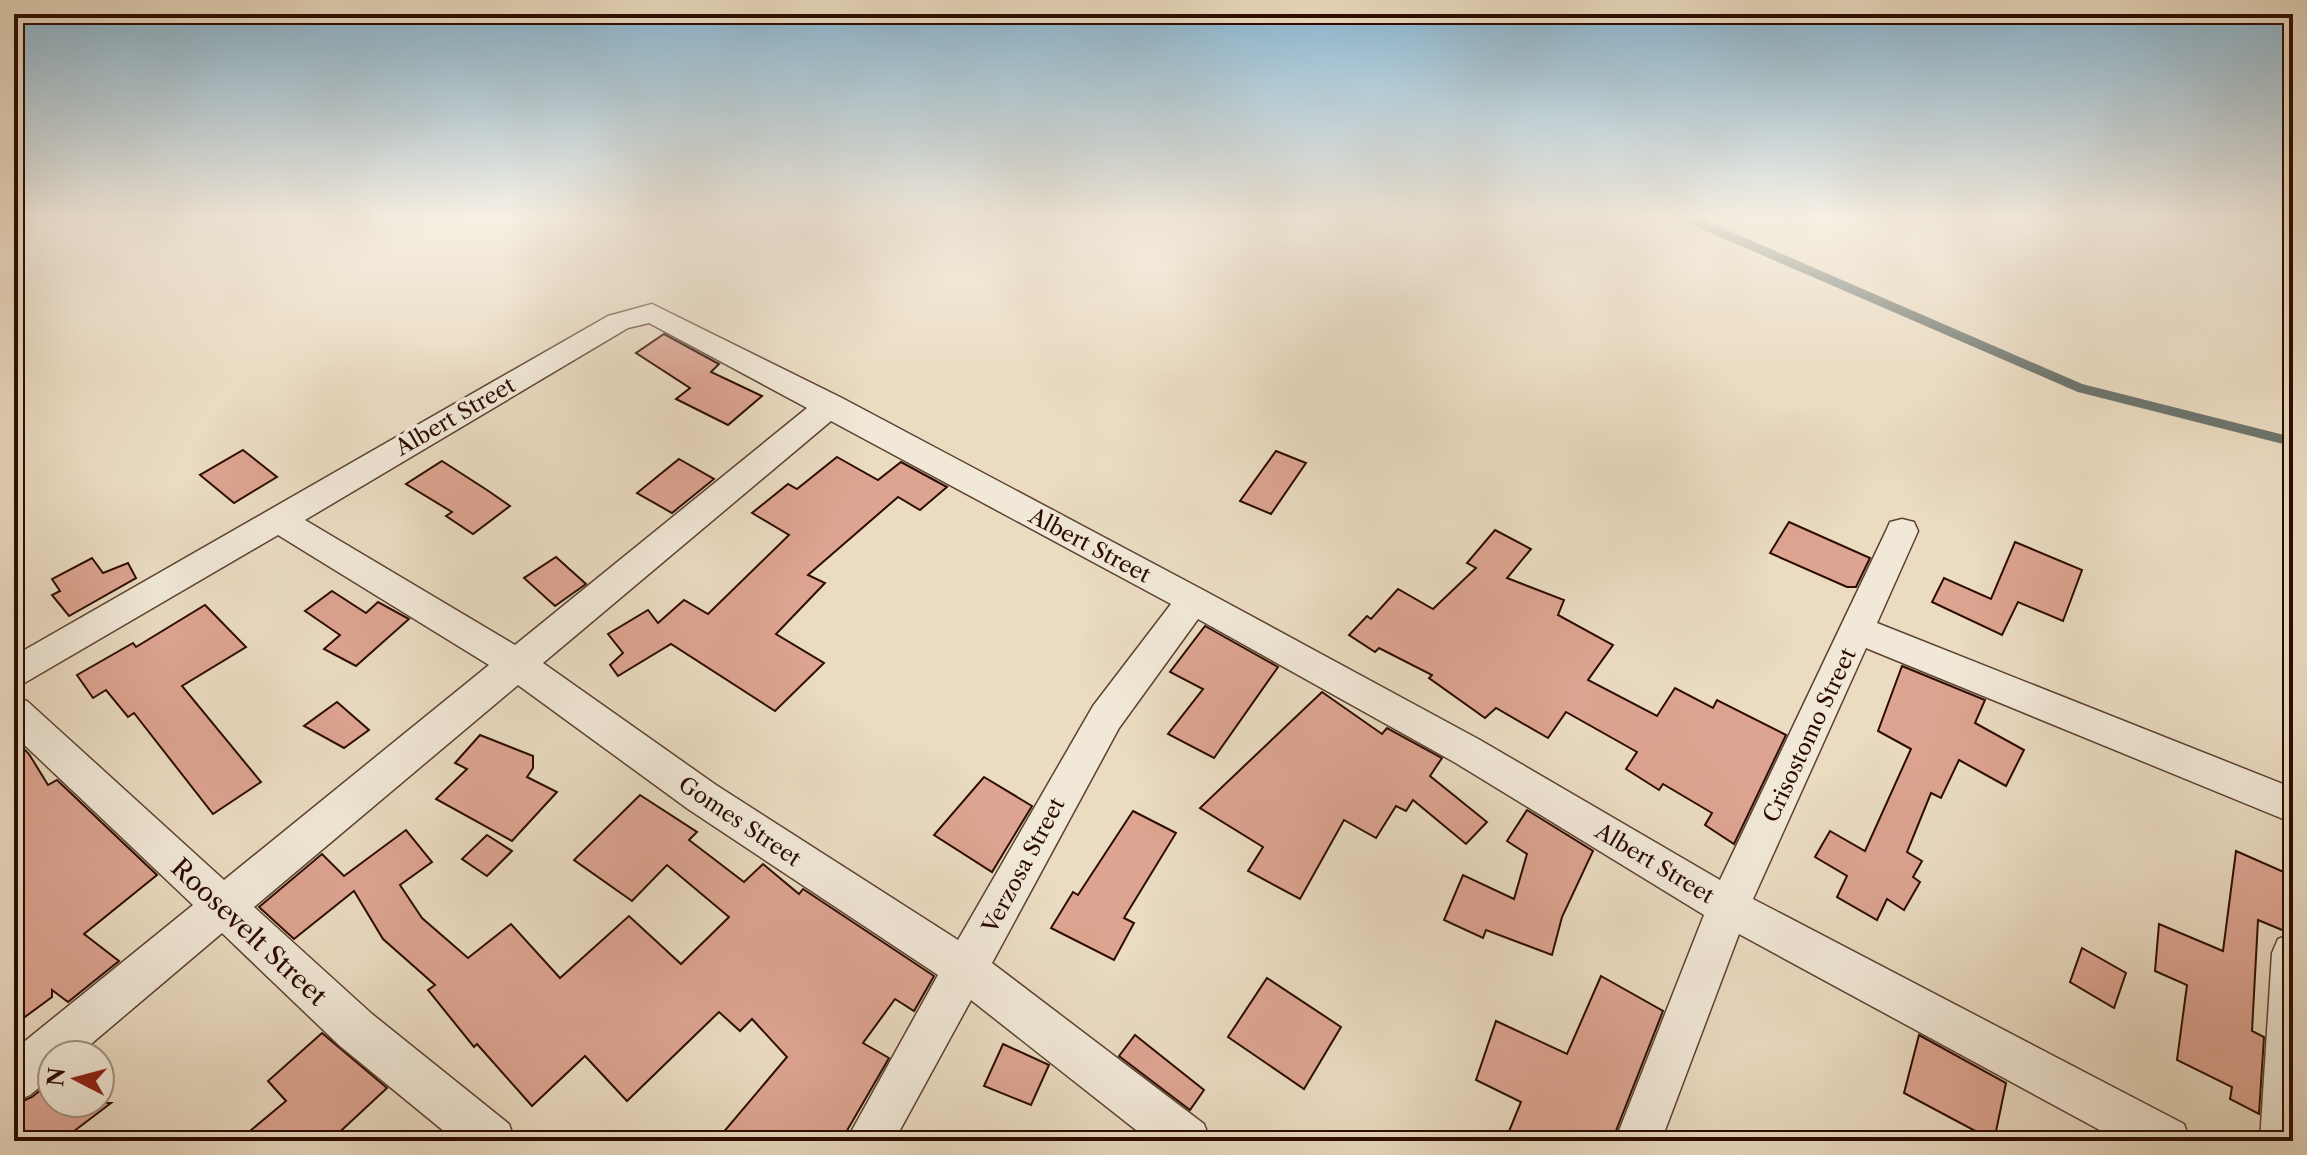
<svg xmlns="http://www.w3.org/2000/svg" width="2307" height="1155" font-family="'Libre Caslon Text',serif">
  <rect width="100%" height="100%" fill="#eadbc1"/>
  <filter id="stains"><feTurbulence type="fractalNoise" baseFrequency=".0025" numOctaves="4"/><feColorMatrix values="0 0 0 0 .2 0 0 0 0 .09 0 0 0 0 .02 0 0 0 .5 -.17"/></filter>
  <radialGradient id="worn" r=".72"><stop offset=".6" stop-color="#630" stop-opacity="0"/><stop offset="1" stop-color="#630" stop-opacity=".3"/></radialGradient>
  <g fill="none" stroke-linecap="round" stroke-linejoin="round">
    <polyline stroke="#6d756d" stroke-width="9" points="1690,219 2080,388 2293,442"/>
  </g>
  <g fill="#dda491" stroke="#2c0c01" stroke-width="2">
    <polygon points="664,334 719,364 711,372 762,396 728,425 676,399 690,388 636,353"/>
    <polygon points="243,450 277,477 234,503 200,475"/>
    <polygon points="1276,451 1306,463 1271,514 1240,501"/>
    <polygon points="837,457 878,480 901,462 947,487 920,510 898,497 808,575 825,583 776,634 824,663 775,711 671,644 618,676 610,665 623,653 608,634 648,610 658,623 684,600 708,614 789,535 752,513 788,484 797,489"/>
    <polygon points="679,459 714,479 672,513 637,493"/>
    <polygon points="442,461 487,490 510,506 473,534 446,516 452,512 406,484"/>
    <polygon points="1789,522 1870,558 1856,587 1847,587 1770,553"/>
    <polygon points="1495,530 1531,549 1507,578 1564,600 1558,615 1613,645 1588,680 1657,716 1675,688 1713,708 1717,700 1786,735 1734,844 1705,825 1712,813 1663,784 1659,790 1626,769 1637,752 1566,712 1548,738 1496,708 1485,718 1429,678 1432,675 1379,648 1375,652 1349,635 1367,616 1371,619 1398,589 1433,609 1476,568 1467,563"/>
    <polygon points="2015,542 2082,570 2063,621 2018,602 2002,635 1932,602 1944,578 1991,599"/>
    <polygon points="556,557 586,584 555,606 524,578"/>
    <polygon points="92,558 103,573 128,563 136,578 69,616 52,595 60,591 52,579"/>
    <polygon points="332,591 366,613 378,602 409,619 356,666 324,649 340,635 305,611"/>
    <polygon points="205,605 246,647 182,686 261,782 213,814 134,713 128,717 106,690 93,698 77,675 133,643 136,647"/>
    <polygon points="1205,626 1278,667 1214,758 1168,734 1203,689 1170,672"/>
    <polygon points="1902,666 1985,700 1975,723 2024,750 2006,786 1959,760 1941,798 1931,793 1907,852 1922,861 1913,877 1920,882 1904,910 1887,899 1877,920 1837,897 1847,876 1815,857 1830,831 1865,851 1911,749 1878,731"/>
    <polygon points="1322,692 1382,734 1387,728 1442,758 1430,776 1487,822 1466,844 1413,800 1406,811 1396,806 1376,838 1344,820 1300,899 1248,871 1263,847 1200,808"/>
    <polygon points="337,702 369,730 344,748 304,726"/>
    <polygon points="480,735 533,756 533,768 527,777 557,792 512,841 436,799 467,769 455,763"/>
    <polygon points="14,739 29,754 48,785 57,780 157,875 84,934 119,961 68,1002 52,990 52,997 14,1025"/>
    <polygon points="984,777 1032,806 992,872 934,835"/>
    <polygon points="640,795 697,832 689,840 744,882 763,864 799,894 803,889 934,976 914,1011 895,999 863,1043 889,1058 841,1141 716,1141 787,1057 752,1019 740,1031 719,1012 627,1101 585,1056 532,1106 477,1044 474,1047 428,990 435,985 383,939 354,891 294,939 259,907 322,854 344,876 406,830 432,862 400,885 422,918 468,958 511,924 560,978 629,916 681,964 729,917 667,865 632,901 574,860"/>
    <polygon points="1527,810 1593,851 1562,917 1552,955 1486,930 1483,938 1444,920 1463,875 1514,899 1527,854 1507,841"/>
    <polygon points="1133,811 1176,833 1124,918 1134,923 1114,960 1051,928 1073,892 1078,895"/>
    <polygon points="487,835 512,851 487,876 462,859"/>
    <polygon points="2236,851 2293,876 2287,932 2258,920 2252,1031 2264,1037 2259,1114 2230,1099 2232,1087 2177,1060 2187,985 2155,971 2159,924 2223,951"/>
    <polygon points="2082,948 2126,973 2114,1008 2070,982"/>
    <polygon points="1601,976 1663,1011 1612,1141 1505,1141 1521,1102 1476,1080 1496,1021 1567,1054"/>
    <polygon points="1267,978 1341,1027 1304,1089 1228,1037"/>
    <polygon points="322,1033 387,1088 330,1141 238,1141 286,1101 268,1081"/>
    <polygon points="1135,1035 1204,1090 1190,1110 1119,1056"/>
    <polygon points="1919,1035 2006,1083 1994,1141 1904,1093"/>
    <polygon points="1003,1044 1049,1065 1031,1105 984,1086"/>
    <polygon points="52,1081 52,1103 111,1103 61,1141 14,1141 14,1105 32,1097"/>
  </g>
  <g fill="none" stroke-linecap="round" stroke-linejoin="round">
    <defs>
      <g id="minor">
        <polygon points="14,219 28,219 23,226 14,228"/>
        <path d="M 652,304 L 842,398 L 1205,591 L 1480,740 L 1720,880 L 1886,531 L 1890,522 L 1902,519 L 1914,522 L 1918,531 L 1877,623 L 2293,788 L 2293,823 L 1866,648 L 1753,899 L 2184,1124 L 2190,1141 L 2120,1141 L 1739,934 L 1661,1141 L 1615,1141 L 1704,915 L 1454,762 L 1198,619 L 1119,728 L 992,963 L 1204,1124 L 1210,1141 L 1150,1141 L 971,1000 L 894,1141 L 846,1141 L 938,975 L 688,809 L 518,685 L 254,907 L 372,1014 L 509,1124 L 515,1141 L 456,1141 L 340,1046 L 222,933 L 78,1055 L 52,1055 L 52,1077 L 30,1095 L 14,1102 L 14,1050 L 193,905 L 14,735 L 14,697 L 27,701 L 224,880 L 489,665 L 278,535 L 14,689 L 14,656 L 608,316 ZM 649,323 L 807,408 L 515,645 L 305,520 L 628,328 ZM 831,421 L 1171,604 L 1093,706 L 958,940 L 716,785 L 543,663 Z"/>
        <polygon points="2293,933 2293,1141 2260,1141 2272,953 2278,939"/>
      </g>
    </defs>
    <use href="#minor" stroke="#5c4031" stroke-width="3"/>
    <use href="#minor" fill="#f1e8d7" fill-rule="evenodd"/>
  </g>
  <linearGradient id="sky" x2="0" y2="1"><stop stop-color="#88b7d4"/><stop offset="0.57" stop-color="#f6efe3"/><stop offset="1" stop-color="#f6efe3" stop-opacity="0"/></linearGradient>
  <rect width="2307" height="381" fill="url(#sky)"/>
  <g text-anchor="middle" stroke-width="7" stroke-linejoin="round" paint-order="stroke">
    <g font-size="22" fill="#2c0c01" stroke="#f1e8d7">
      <text transform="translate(455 416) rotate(-30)" y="8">Albert Street</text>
      <text transform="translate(1090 545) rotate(28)" y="8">Albert Street</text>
      <text transform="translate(1809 735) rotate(-65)" y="8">Crisostomo Street</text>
      <text transform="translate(740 821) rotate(34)" y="8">Gomes Street</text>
      <text transform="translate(1655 863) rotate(31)" y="8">Albert Street</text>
      <text transform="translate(1023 865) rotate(-62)" y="8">Verzosa Street</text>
    </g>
    <g font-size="26" fill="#2c0c01" stroke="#f1e8d7">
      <text transform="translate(249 932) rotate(43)" y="9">Roosevelt Street</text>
    </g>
  </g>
  <rect width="2307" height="1155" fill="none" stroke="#eadbc1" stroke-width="48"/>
  <rect x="16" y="16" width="2275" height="1123" fill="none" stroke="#2c0c01" stroke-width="4"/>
  <rect x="24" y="24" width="2259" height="1107" fill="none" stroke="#2c0c01" stroke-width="2"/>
  <g transform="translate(76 1079) rotate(276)"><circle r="38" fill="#f1e8d7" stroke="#a29081" stroke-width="2"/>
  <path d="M0-6L14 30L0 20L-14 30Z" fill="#8f2418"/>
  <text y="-12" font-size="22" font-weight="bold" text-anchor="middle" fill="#2c0c01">N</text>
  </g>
  <rect width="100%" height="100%" filter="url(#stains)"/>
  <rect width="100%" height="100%" fill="url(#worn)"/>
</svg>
